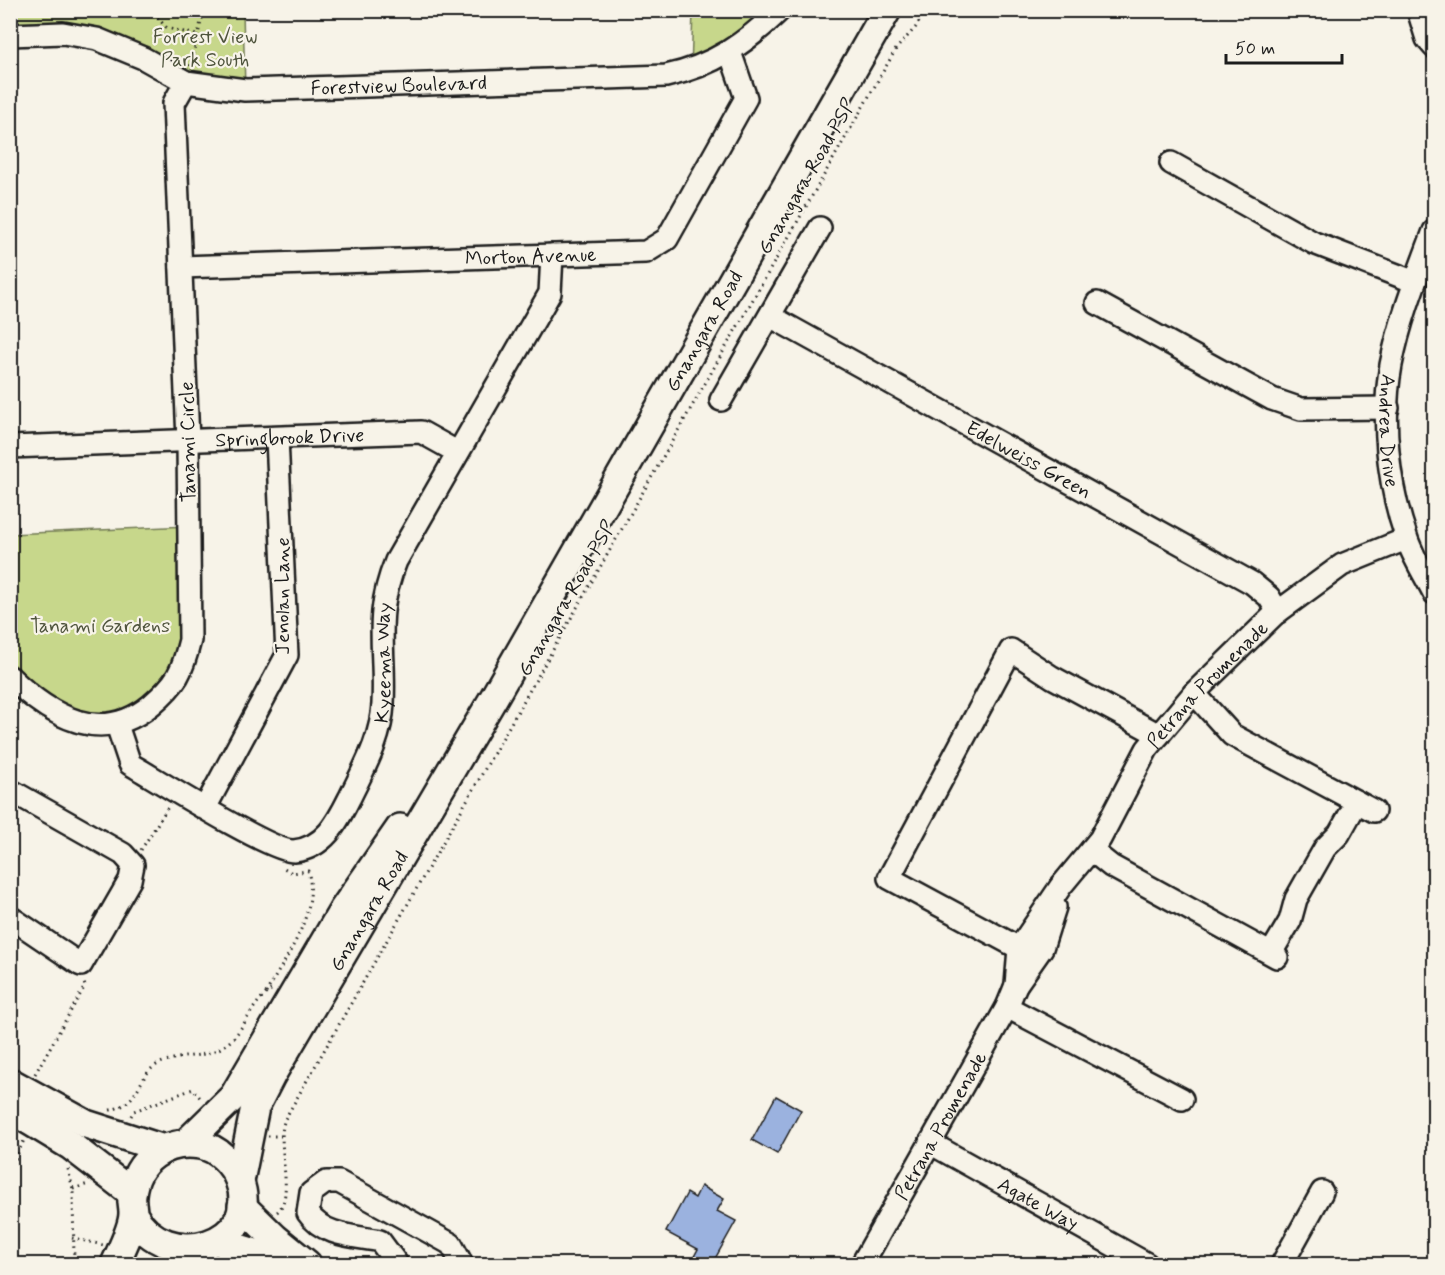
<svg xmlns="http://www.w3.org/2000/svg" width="1445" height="1275" font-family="Mynerve,sans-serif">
  <rect width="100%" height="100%" fill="#f7f3e8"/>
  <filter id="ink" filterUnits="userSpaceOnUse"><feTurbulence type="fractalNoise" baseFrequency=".0167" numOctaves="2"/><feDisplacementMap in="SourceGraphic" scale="12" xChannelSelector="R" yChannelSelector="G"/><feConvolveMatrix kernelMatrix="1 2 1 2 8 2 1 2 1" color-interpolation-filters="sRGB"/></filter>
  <g filter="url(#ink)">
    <g fill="#c7d78b" stroke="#727a54" stroke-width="1.5">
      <polygon points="10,11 243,11 245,90 186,82 124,49 11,35"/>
      <polygon points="693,11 780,11 691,71"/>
      <polygon points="189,526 190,640 166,692 91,724 11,677 10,534"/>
    </g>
    <g fill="#9bb2df" stroke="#1c1c1c" stroke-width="1.5">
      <polygon points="776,1096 801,1110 777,1154 752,1140"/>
      <polygon points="701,1186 724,1199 717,1211 736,1221 712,1264 690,1264 698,1249 666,1232 687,1193 695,1198"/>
    </g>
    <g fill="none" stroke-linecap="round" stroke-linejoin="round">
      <defs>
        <g id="minor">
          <polyline points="1418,10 1427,39 1434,47"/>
          <path id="s1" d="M 10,35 L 63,33 L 97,39 L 143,58 L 186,82 L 245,90 L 666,76 C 713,66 746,43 780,10"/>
          <polyline points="1171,163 1314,243 1415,282"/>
          <path id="s2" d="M 1434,231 C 1418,274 1400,319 1391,365 C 1381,420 1388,484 1406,536 C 1412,556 1425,575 1434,593"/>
          <path id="s3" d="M 181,267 L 646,252 L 667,239 L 746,98 L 730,52"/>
          <polyline points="1097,303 1272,399 1301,409 1388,408"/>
          <path id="s4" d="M 770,316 L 1252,583 L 1269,597 L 1278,612"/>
          <polyline points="721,400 820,228"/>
          <path id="s5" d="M 10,447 L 421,432 L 457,452"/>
          <path d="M 10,677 C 50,716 101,746 151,705 C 177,683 182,673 190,640 L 188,441 L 174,103 L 186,82"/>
          <polyline points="1194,693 1232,735 1374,811"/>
          <path id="s6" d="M 117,725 L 130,764 C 156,779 271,852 294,851 C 325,848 338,821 350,797 C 365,766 381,739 383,704 C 386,648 373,617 396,561 L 550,293 L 552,255"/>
          <polyline points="10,790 123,854 133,865 130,880 81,965 10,917"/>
          <polyline points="205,808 287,655 277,438"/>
          <polyline points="1091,850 1111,866 1277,957"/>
          <polyline points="1019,948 889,878 1011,650 1052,677 1159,735"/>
          <polyline points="1271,953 1290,921 1296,899 1325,848 1339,834 1357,802"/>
          <path id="s7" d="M 1016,985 L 1019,948 L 1061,886 L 1100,839 L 1147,749 L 1194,693 L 1275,614 L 1342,565 L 1406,539"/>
          <polyline points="1007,1007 1182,1099"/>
          <path id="s8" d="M 930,1143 L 1147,1264"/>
          <path d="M 397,1264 L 380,1241 C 355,1236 323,1236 308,1213 L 311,1193 L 326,1182 L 339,1182 L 451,1244 L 462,1264"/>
          <path id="s9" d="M 862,1264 L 1007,1007 L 1016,985 L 1042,948 L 1055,907"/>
          <polyline points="1282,1264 1322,1192"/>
        </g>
        <g id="major">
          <polyline points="10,1082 86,1124 164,1149"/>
          <polyline points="10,1109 71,1146 132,1193"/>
          <polyline points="186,1143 233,1097 343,910 400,828"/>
          <path id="s10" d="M 240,1181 L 255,1107 L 271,1076 L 493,699 L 887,10"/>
          <polyline points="242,1206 275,1238 307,1264"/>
          <polyline points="222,1243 291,1264"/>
          <path d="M 115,1264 C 121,1250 133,1228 133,1213 C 133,1207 131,1201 132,1195 C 135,1160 167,1139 200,1145 C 218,1148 233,1164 239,1180 C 264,1244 166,1275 133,1214"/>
        </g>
      </defs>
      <use href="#minor" stroke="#1c1c1c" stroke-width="26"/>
      <use href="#major" stroke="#1c1c1c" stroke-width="32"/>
      <g stroke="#1c1c1c" stroke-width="3" stroke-dasharray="1.5 4.5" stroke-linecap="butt">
        <polyline points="123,10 155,15 167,28 197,35"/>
        <polyline points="190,66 204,10"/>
        <polyline points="141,850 168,807"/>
        <path d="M 266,993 C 285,958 320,913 308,871 L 292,873 L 284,868"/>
        <polyline points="35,1074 85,986 84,983"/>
        <path d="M 110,1110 C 141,1104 137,1075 158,1064 C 181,1053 208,1060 228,1043 C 246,1028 251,1003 271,990"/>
        <polyline points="131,1116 134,1111 193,1089 202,1100"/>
        <polyline points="268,1136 281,1136"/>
        <polyline points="68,1169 73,1189 74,1264"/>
        <polyline points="10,1170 24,1140"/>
        <polyline points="73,1189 88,1184"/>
        <path d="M 277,1212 C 296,1197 275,1143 285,1119 L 896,49 L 916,27 L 926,10"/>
        <polyline points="72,1238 103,1245"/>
        <polyline points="328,1260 333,1264"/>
      </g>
      <use href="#minor" stroke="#f7f3e8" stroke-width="21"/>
      <use href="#major" stroke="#f7f3e8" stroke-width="27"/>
    </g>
  </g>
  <g text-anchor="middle" stroke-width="4.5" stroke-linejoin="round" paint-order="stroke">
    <g font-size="20" fill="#4f543d" stroke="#f7f3e8">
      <text x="205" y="43">Forrest View<tspan x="205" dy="23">Park South</tspan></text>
      <text x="100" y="632">Tanami Gardens</text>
    </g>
    <g font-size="20" fill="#1c1c1c" stroke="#f7f3e8">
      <text dy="7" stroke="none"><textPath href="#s1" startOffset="400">Forestview Boulevard</textPath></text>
      <text transform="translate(806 176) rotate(-60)" y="7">Gnangara Road PSP</text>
      <text dy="7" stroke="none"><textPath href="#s3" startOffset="350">Morton Avenue</textPath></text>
      <text dy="7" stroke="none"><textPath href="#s10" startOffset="972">Gnangara Road</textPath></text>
      <text dy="7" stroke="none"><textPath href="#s2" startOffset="207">Andrea Drive</textPath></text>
      <text dy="7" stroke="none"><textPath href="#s5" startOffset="280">Springbrook Drive</textPath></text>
      <text transform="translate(187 442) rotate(-91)" y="7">Tanami Circle</text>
      <text dy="7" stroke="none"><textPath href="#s4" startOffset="296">Edelweiss Green</textPath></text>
      <text transform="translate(282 596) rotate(-90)" y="7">Jenolan Lane</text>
      <text transform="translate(566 598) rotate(-60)" y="7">Gnangara Road PSP</text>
      <text dy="7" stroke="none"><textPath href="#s6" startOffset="450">Kyeema Way</textPath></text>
      <text dy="7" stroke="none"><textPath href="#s7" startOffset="363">Petrana Promenade</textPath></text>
      <text dy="7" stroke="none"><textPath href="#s10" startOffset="302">Gnangara Road</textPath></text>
      <text dy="7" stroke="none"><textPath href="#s9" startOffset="159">Petrana Promenade</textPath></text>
      <text dy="7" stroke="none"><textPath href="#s8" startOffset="124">Agate Way</textPath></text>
    </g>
  </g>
  <rect width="1445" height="1275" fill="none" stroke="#f7f3e8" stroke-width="36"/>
  <rect x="18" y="18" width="1409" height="1239" fill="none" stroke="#1c1c1c" stroke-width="2" filter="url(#ink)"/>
  <path d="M1226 54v9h116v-9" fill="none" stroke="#1c1c1c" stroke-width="3"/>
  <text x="1235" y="54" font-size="18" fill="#1c1c1c" stroke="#f7f3e8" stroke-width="4.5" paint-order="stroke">50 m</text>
</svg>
